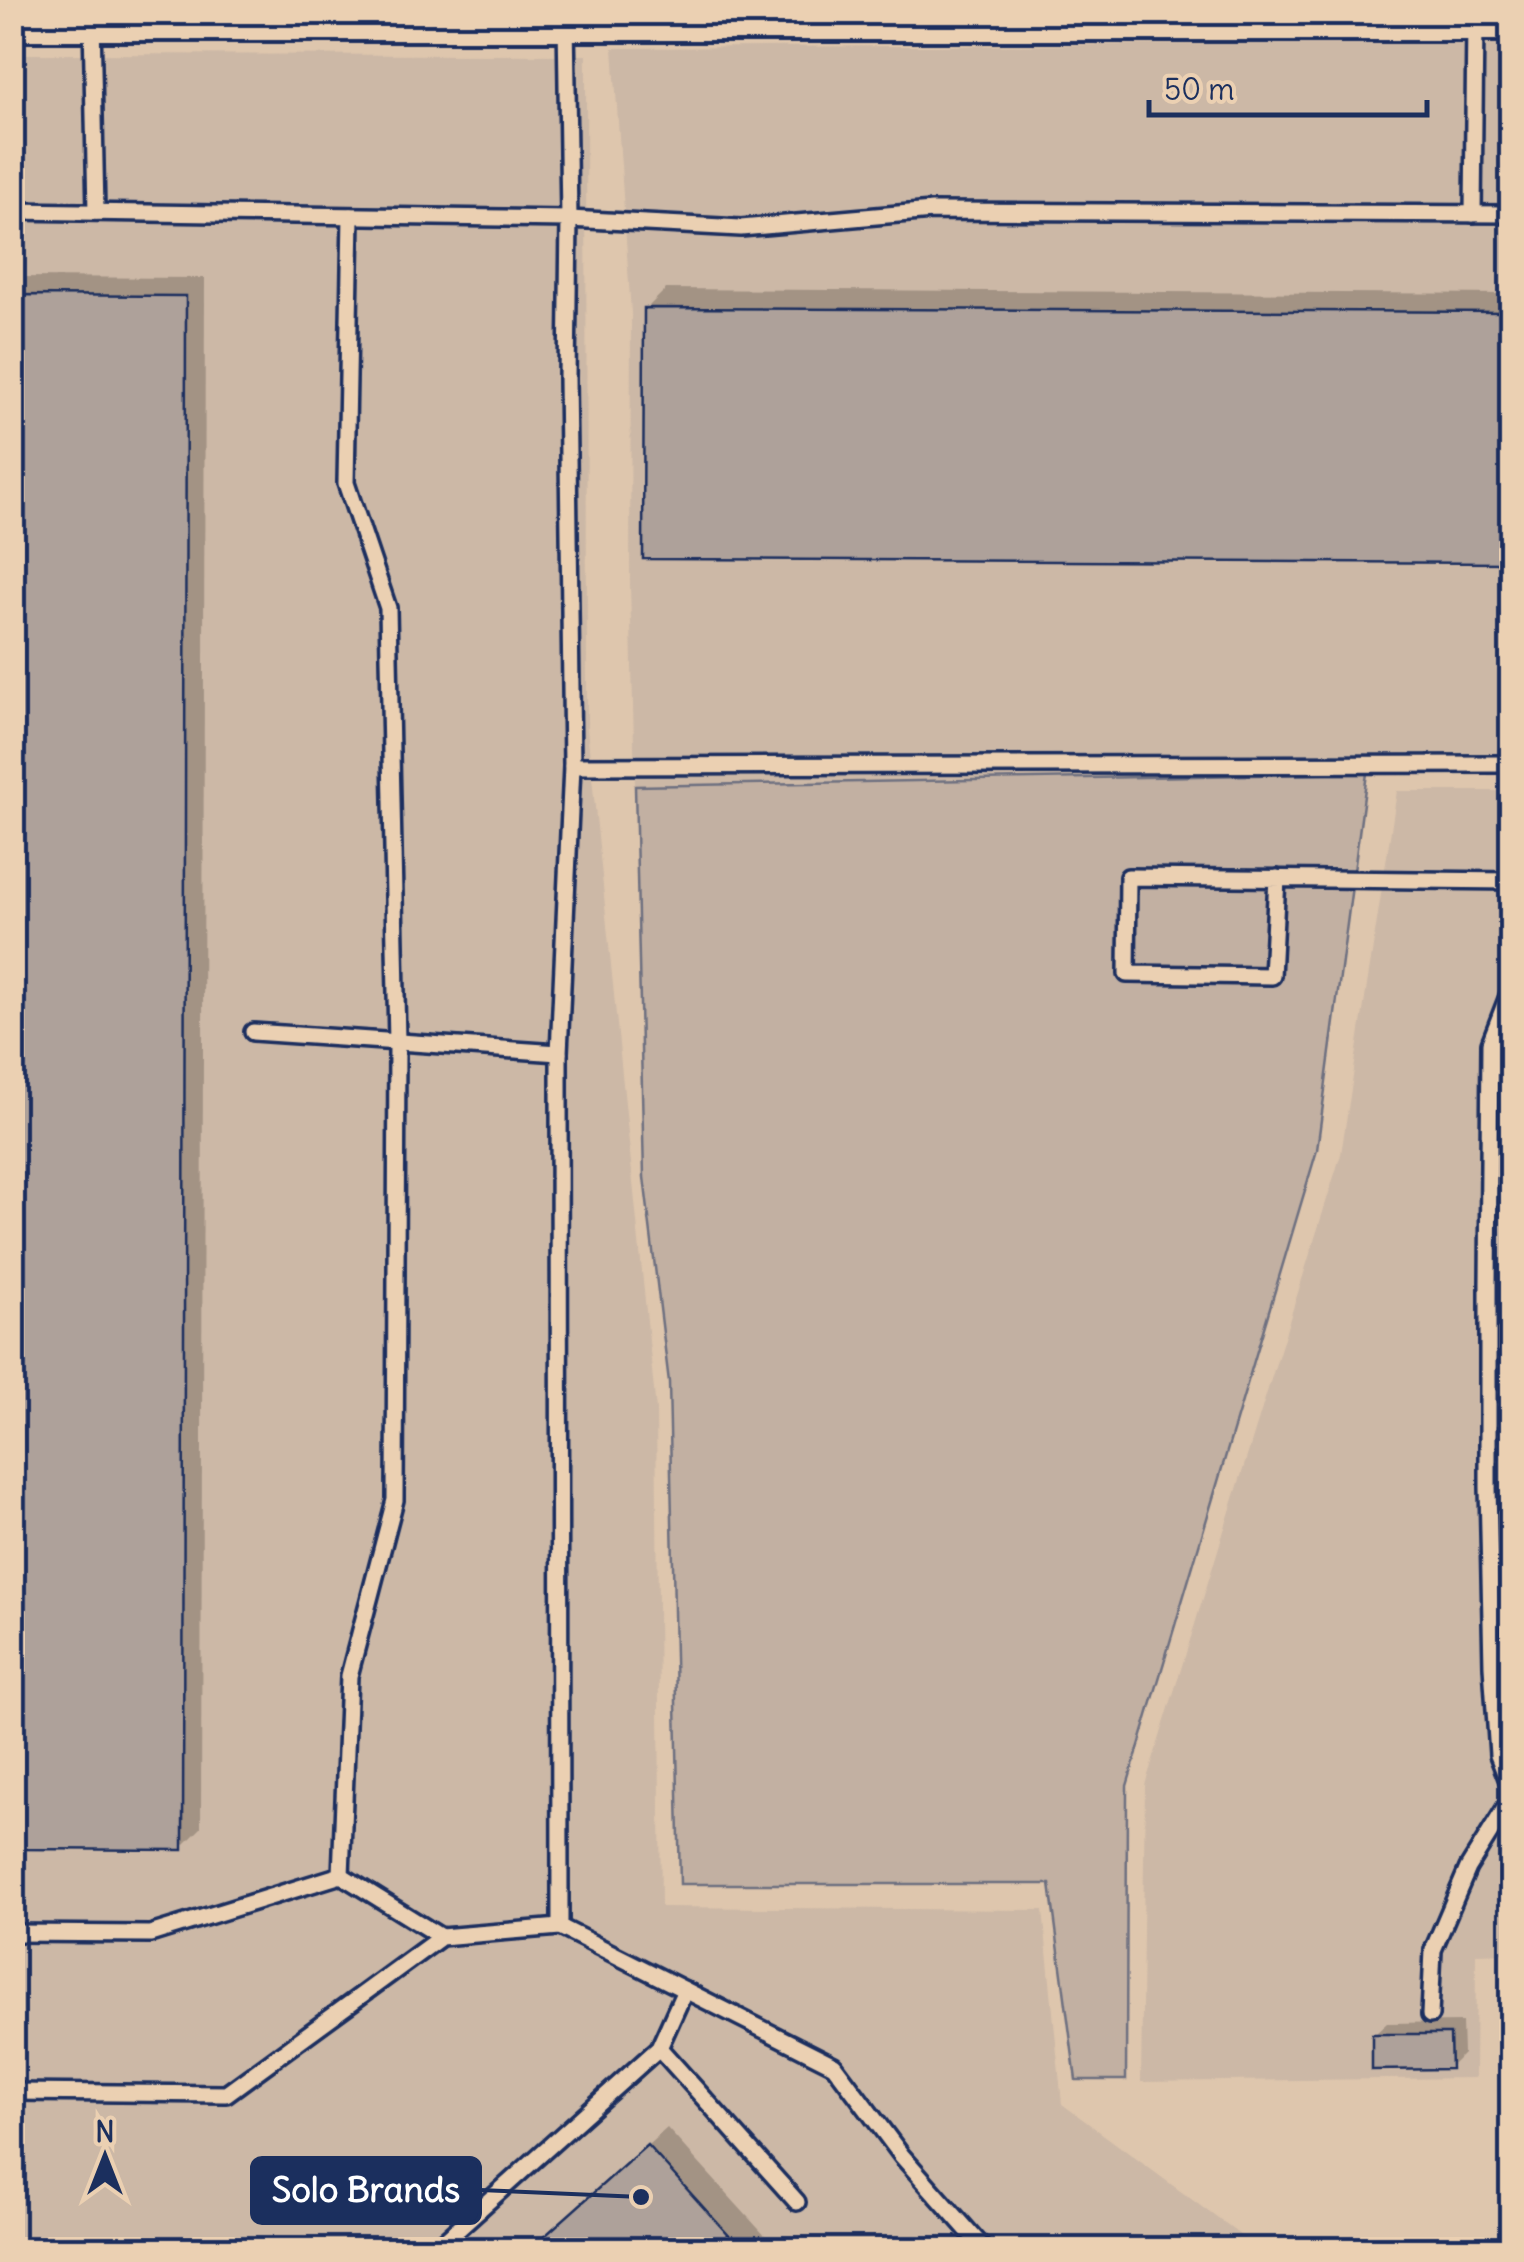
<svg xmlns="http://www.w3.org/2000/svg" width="1524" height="2262" font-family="Delius,sans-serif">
  <rect width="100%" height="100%" fill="#dec6ad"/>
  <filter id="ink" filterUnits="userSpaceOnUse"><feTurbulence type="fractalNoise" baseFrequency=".01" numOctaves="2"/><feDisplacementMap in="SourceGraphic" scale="20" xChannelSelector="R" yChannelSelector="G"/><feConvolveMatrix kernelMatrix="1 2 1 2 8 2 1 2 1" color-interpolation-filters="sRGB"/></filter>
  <g filter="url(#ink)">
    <g fill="#ccb8a6">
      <polygon points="1511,42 1511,774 1367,773 635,786 630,584 631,313 613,48"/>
      <polygon points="13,54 586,55 587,728 656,1410 661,1907 1043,1910 1062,2104 1259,2249 13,2250"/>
      <polygon points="1397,791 1511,791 1511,1953 1476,1954 1475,2078 1141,2082 1145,1785 1341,1154"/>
    </g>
    <polygon fill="#c2b0a2" stroke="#6e7080" stroke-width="2.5" points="1367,773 1317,1150 1127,1786 1126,2080 1076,2080 1050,1884 680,1884 669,1382 644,1177 635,786"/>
    <g fill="#0003">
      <polygon points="12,277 205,278 201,1828 182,1847 12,1847"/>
      <polygon points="666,289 1512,294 1512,561 646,309"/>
      <polygon points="1462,2022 1463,2054 1450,2067 1374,2035 1387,2023"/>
      <polygon points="667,2128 778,2250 530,2250"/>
    </g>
    <g fill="#aea19a" stroke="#1b2f5e" stroke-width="2.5">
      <polygon points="12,295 186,296 183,1850 12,1849"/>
      <polygon points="644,308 1512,312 1512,563 643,559"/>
      <rect x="1506" y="1030" width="6" height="624"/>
      <polygon points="1372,2034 1450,2034 1451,2069 1372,2070"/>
      <polygon points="647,2145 742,2250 529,2250"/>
    </g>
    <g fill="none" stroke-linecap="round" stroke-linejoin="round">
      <defs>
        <g id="service">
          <polyline points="92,21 96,212"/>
          <polyline points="12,211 569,219 566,20"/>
          <polyline points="1473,214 1475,21"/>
          <polyline points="572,766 1512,764"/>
          <polyline points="1277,878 1272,976 1127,974 1128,877 1512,881"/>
          <polyline points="1512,986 1490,1043 1488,1284 1488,1487 1492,1666 1498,1755 1512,1791"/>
          <polyline points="253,1032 559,1053 572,766 567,378 569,219 741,228 932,211 1512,214"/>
          <polyline points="559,1053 560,1927"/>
          <polyline points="341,1875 441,1937"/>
          <polyline points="12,1933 150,1934 341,1875 349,1676 395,1500 397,1042 388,608 346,483 351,216"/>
          <polyline points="1430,2015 1433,1950 1468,1868 1512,1797"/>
          <polyline points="659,2048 797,2202"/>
          <polyline points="12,2092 226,2094 441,1937 560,1927 834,2065 902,2156 985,2250"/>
          <polyline points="434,2250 659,2048 685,1990"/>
        </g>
        <polyline id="secondary" points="12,19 1512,19"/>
      </defs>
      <use href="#service" stroke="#1b2f5e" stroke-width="22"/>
      <use href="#secondary" stroke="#1b2f5e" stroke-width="50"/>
      <use href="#service" stroke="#ebd0b2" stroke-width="15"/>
      <use href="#secondary" stroke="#ebd0b2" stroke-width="42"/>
    </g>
  </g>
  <path fill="none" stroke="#1b2f5e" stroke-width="4" d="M641 2197L480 2190"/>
  <circle fill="#1b2f5e" stroke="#ebd0b2" stroke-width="4" cx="641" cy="2197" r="10"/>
  <rect fill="#1b2f5e" stroke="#1b2f5e" stroke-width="4" x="252" y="2158" width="228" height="65" rx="10"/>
  <g font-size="35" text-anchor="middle" font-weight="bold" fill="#fff">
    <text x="366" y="2202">Solo Brands</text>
  </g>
  <rect width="1524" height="2262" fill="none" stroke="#ebd0b2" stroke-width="50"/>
  <rect x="25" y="25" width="1474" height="2212" fill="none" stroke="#1b2f5e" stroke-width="4" filter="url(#ink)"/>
  <g transform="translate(105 2157)" stroke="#ebd0b2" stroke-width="8" paint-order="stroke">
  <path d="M0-8L18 38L0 25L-18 38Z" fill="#1b2f5e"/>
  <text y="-15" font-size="28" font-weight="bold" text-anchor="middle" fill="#1b2f5e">N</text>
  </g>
  <path d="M1149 100v15h278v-15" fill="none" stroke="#1b2f5e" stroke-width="5"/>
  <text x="1164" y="100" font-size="30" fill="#1b2f5e" stroke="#ebd0b2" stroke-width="8" paint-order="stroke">50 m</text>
</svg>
